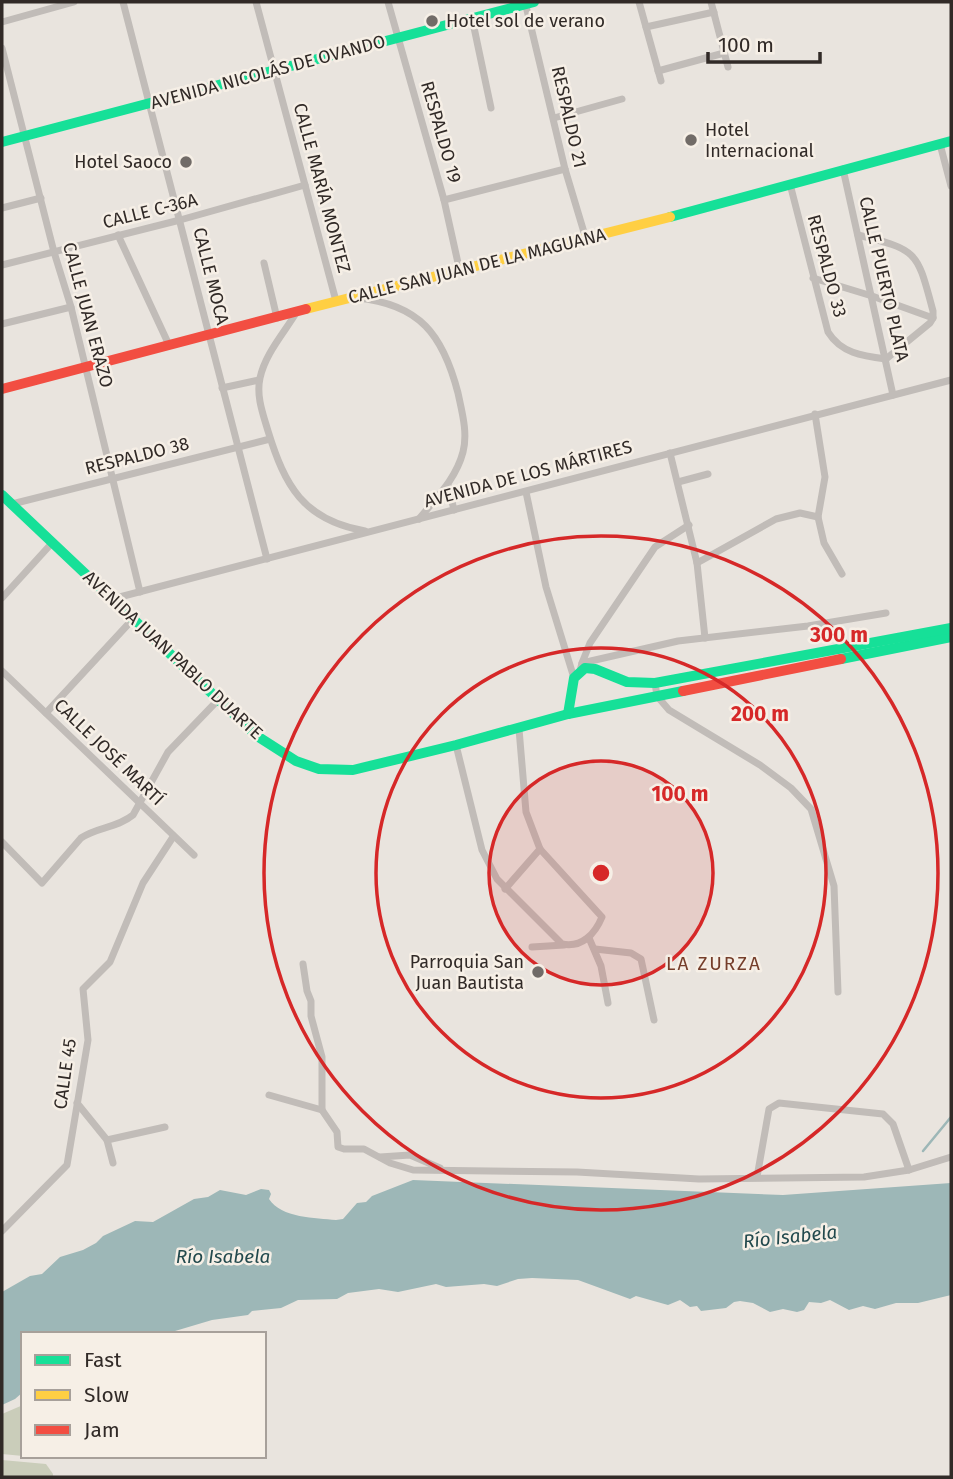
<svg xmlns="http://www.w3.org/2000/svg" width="953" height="1479" font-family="'Fira Sans',sans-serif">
  <rect width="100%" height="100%" fill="#e9e4de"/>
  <g fill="#cacdba">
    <polygon points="23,1405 23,1456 2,1454 2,1414"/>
    <polygon points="2,1460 46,1464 53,1474 53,1477 2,1477"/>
  </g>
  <path fill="#9db7b7" d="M 413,1180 L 783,1195 L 951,1183 L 951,1295 L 918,1303 L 896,1303 L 875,1309 L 863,1306 L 849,1310 L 830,1300 L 821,1303 L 809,1302 L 804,1310 L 797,1312 L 783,1309 L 770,1312 L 753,1303 L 740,1301 L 734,1302 L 726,1308 L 701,1311 L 697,1306 L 690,1307 L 680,1300 L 668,1305 L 636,1296 L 630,1299 L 578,1280 L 532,1278 L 518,1279 L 497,1286 L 484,1284 L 446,1287 L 436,1284 L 398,1292 L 379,1289 L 348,1293 L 337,1299 L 298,1300 L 281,1308 L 252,1311 L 248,1315 L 212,1320 L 165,1334 L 23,1334 L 23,1392 L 15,1399 L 2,1405 L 2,1292 L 30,1276 L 42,1274 L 60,1257 L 83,1250 L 96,1243 L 103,1236 L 135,1221 L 153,1222 L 194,1199 L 208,1197 L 220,1190 L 246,1195 L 261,1189 L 269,1190 L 271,1194 L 269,1199 C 281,1218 316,1218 336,1220 L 343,1219 L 357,1203 L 366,1202 L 372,1196 Z"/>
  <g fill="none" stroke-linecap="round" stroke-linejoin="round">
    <polyline stroke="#9db7b7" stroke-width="2.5" points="923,1151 951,1117"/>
    <g stroke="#c1bcb8" stroke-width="7">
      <polyline points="123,2 267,559"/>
      <polyline points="256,2 336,301"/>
      <polyline points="388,2 444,200 460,272"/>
      <polyline points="525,2 565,169 586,239"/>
      <polyline points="639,2 661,81"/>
      <polyline points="711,2 728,67"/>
      <polyline points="472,18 491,108"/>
      <polyline points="2,22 74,2"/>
      <polyline points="646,27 714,12"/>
      <polyline points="2,48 54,252 71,307 140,592"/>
      <polyline points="658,71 724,53"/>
      <polyline points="554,118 622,99"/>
      <polyline points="940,144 951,186"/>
      <polyline points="843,169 893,395"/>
      <path d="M 790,184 L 828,332 C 841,353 862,356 886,359 L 930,323 L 933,318 L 933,311 C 917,252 919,250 858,235"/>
      <polyline points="444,200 565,169"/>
      <polyline points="2,208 41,198"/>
      <polyline points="118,235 169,345"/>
      <polyline points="264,263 277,318"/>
      <polyline points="2,265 180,220 305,185"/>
      <polyline points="813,278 872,296 933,318"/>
      <path d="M 357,298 C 420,304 443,335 458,393 C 462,412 468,433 463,452 C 456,479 436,498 419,519"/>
      <path d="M 296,313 C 284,333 265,354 260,378 C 256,396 263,414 268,431 C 285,486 303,520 365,531"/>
      <polyline points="2,324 71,307"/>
      <polyline points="222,388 259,380"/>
      <polyline points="815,414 825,477 818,517 824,543 842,574"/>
      <polyline points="670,453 697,563 705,638"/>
      <polyline points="678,482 708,474"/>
      <polyline points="448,485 454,510"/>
      <polyline points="526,492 546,587 574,678"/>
      <polyline points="12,504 270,439"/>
      <polyline points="697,563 776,519 800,513 818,517"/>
      <polyline points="2,598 52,543"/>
      <polyline points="112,599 951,380"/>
      <polyline points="582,663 590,643 655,547 689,525"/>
      <polyline points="2,671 194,855"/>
      <polyline points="580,671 582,663 678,641 808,626 886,613"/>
      <polyline points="655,683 657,696 669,710 760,765 791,788 811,809 834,886 838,992"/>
      <polyline points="46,713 133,619"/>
      <path d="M 456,745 L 482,850 L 497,879 L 562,944 C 582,948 595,934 602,917 L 540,849 L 526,812 L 519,729"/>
      <path d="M 2,842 L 42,883 L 81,838 C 97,827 117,828 133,815 L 168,752 L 218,700"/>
      <polyline points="505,889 540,849"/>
      <polyline points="589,938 601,966 608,1003"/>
      <polyline points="532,947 564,945"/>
      <polyline points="595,949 631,953 641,959 654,1020"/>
      <polyline points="303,964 307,991 311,1001 311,1016 322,1057 322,1110 337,1132 338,1147 344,1149 364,1149 390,1163 413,1170 577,1172 699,1179 864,1177 909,1170 951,1157"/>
      <polyline points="269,1095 322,1110"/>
      <polyline points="77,1103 107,1140 165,1127"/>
      <polyline points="107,1140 113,1163"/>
      <polyline points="380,1157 410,1155 440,1168"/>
      <polyline points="757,1177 769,1109 779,1103 883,1114 893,1124 909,1170"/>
      <polyline points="2,1231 67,1165 88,1040 83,989 110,962 143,883 173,837"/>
    </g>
    <g stroke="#16e098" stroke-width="10">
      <polyline points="2,142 534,2"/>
      <polyline points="670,217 951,141"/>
      <polyline points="2,495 257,736 296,761 319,769 353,770 456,745 568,714 683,691"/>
      <polyline points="841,659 951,637"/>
      <polyline points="568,714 574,678 585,668 595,669 627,682 655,683 951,628"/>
    </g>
    <polyline stroke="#ffcf43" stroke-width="10" points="306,309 670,217"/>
    <g stroke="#f24e42" stroke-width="10">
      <polyline points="2,389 306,309"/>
      <polyline points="683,691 841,659"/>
    </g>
  </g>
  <circle cx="601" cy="873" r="112" fill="#d62828" fill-opacity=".12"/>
  <g fill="none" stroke="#d62828" stroke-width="3.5">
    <circle cx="601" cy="873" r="112"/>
    <circle cx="601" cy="873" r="225"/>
    <circle cx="601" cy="873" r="337"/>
  </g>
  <g fill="#716b67" stroke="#f6efe6" stroke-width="2.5">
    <circle cx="432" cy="21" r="7"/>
    <circle cx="691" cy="140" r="7"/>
    <circle cx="186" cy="162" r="7"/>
    <circle cx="538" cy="972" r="7"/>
  </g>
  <g text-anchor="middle" stroke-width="5" stroke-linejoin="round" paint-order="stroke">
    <g font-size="18" fill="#312a27" stroke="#f6efe6" text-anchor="start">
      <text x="446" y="27">Hotel sol de verano</text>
      <text x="705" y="136">Hotel<tspan x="705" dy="21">Internacional</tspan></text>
      <text x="172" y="168" text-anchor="end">Hotel Saoco</text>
      <text x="524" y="968" text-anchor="end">Parroquia San<tspan x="524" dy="21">Juan Bautista</tspan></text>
    </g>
    <g font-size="18" fill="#312a27" stroke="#f6efe6">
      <text transform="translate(268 72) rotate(-15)" y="6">AVENIDA NICOLÁS DE OVANDO</text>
      <text transform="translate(569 117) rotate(77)" y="6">RESPALDO 21</text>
      <text transform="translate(441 132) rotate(74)" y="6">RESPALDO 19</text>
      <text transform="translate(322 188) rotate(75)" y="6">CALLE MARÍA MONTEZ</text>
      <text transform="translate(150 211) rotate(-14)" y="6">CALLE C-36A</text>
      <text transform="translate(477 266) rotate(-14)" y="6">CALLE SAN JUAN DE LA MAGUANA</text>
      <text transform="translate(827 266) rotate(75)" y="6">RESPALDO 33</text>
      <text transform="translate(211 276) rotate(76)" y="6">CALLE MOCA</text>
      <text transform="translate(884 279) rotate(77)" y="6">CALLE PUERTO PLATA</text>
      <text transform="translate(88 315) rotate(75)" y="6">CALLE JUAN ERAZO</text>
      <text transform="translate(137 456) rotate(-14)" y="6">RESPALDO 38</text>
      <text transform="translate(528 474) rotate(-15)" y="6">AVENIDA DE LOS MÁRTIRES</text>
      <text transform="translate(173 655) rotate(43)" y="6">AVENIDA JUAN PABLO DUARTE</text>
      <text transform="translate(109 752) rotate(44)" y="6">CALLE JOSÉ MARTÍ</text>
      <text transform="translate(65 1074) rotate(-82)" y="6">CALLE 45</text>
    </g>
    <g font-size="19" letter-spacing="2" fill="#753e2b" stroke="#f6efe6">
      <text x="714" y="970">LA ZURZA</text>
    </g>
    <g font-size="19" font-style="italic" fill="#22494d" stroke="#f6efe6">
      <text transform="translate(790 1236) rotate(-6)" y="7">Río Isabela</text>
      <text x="223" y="1263">Río Isabela</text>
    </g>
  </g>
  <circle cx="601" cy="873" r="10" fill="#d62828" stroke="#f6efe6" stroke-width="3.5"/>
  <g font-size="21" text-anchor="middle" font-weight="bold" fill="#d62828" stroke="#f6efe6" stroke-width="5" stroke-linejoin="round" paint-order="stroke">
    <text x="839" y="642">300 m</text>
    <text x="760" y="721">200 m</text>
    <text x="680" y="801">100 m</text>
  </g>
  <rect width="953" height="1479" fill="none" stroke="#312a27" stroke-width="7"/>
  <rect x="21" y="1332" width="245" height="126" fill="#f6efe6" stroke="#a7a09a" stroke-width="2"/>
  <rect x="35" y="1355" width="35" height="10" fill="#16e098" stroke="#a7a09a" stroke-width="2"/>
  <text x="84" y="1367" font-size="21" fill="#312a27">Fast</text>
  <rect x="35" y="1390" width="35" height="10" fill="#ffcf43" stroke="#a7a09a" stroke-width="2"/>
  <text x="84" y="1402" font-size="21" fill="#312a27">Slow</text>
  <rect x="35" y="1425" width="35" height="10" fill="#f24e42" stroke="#a7a09a" stroke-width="2"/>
  <text x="84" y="1437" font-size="21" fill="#312a27">Jam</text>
  <path d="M708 52v10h112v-10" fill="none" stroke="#312a27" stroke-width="3.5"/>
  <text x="718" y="52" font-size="21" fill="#312a27" stroke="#f6efe6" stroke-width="5" paint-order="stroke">100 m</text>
</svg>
